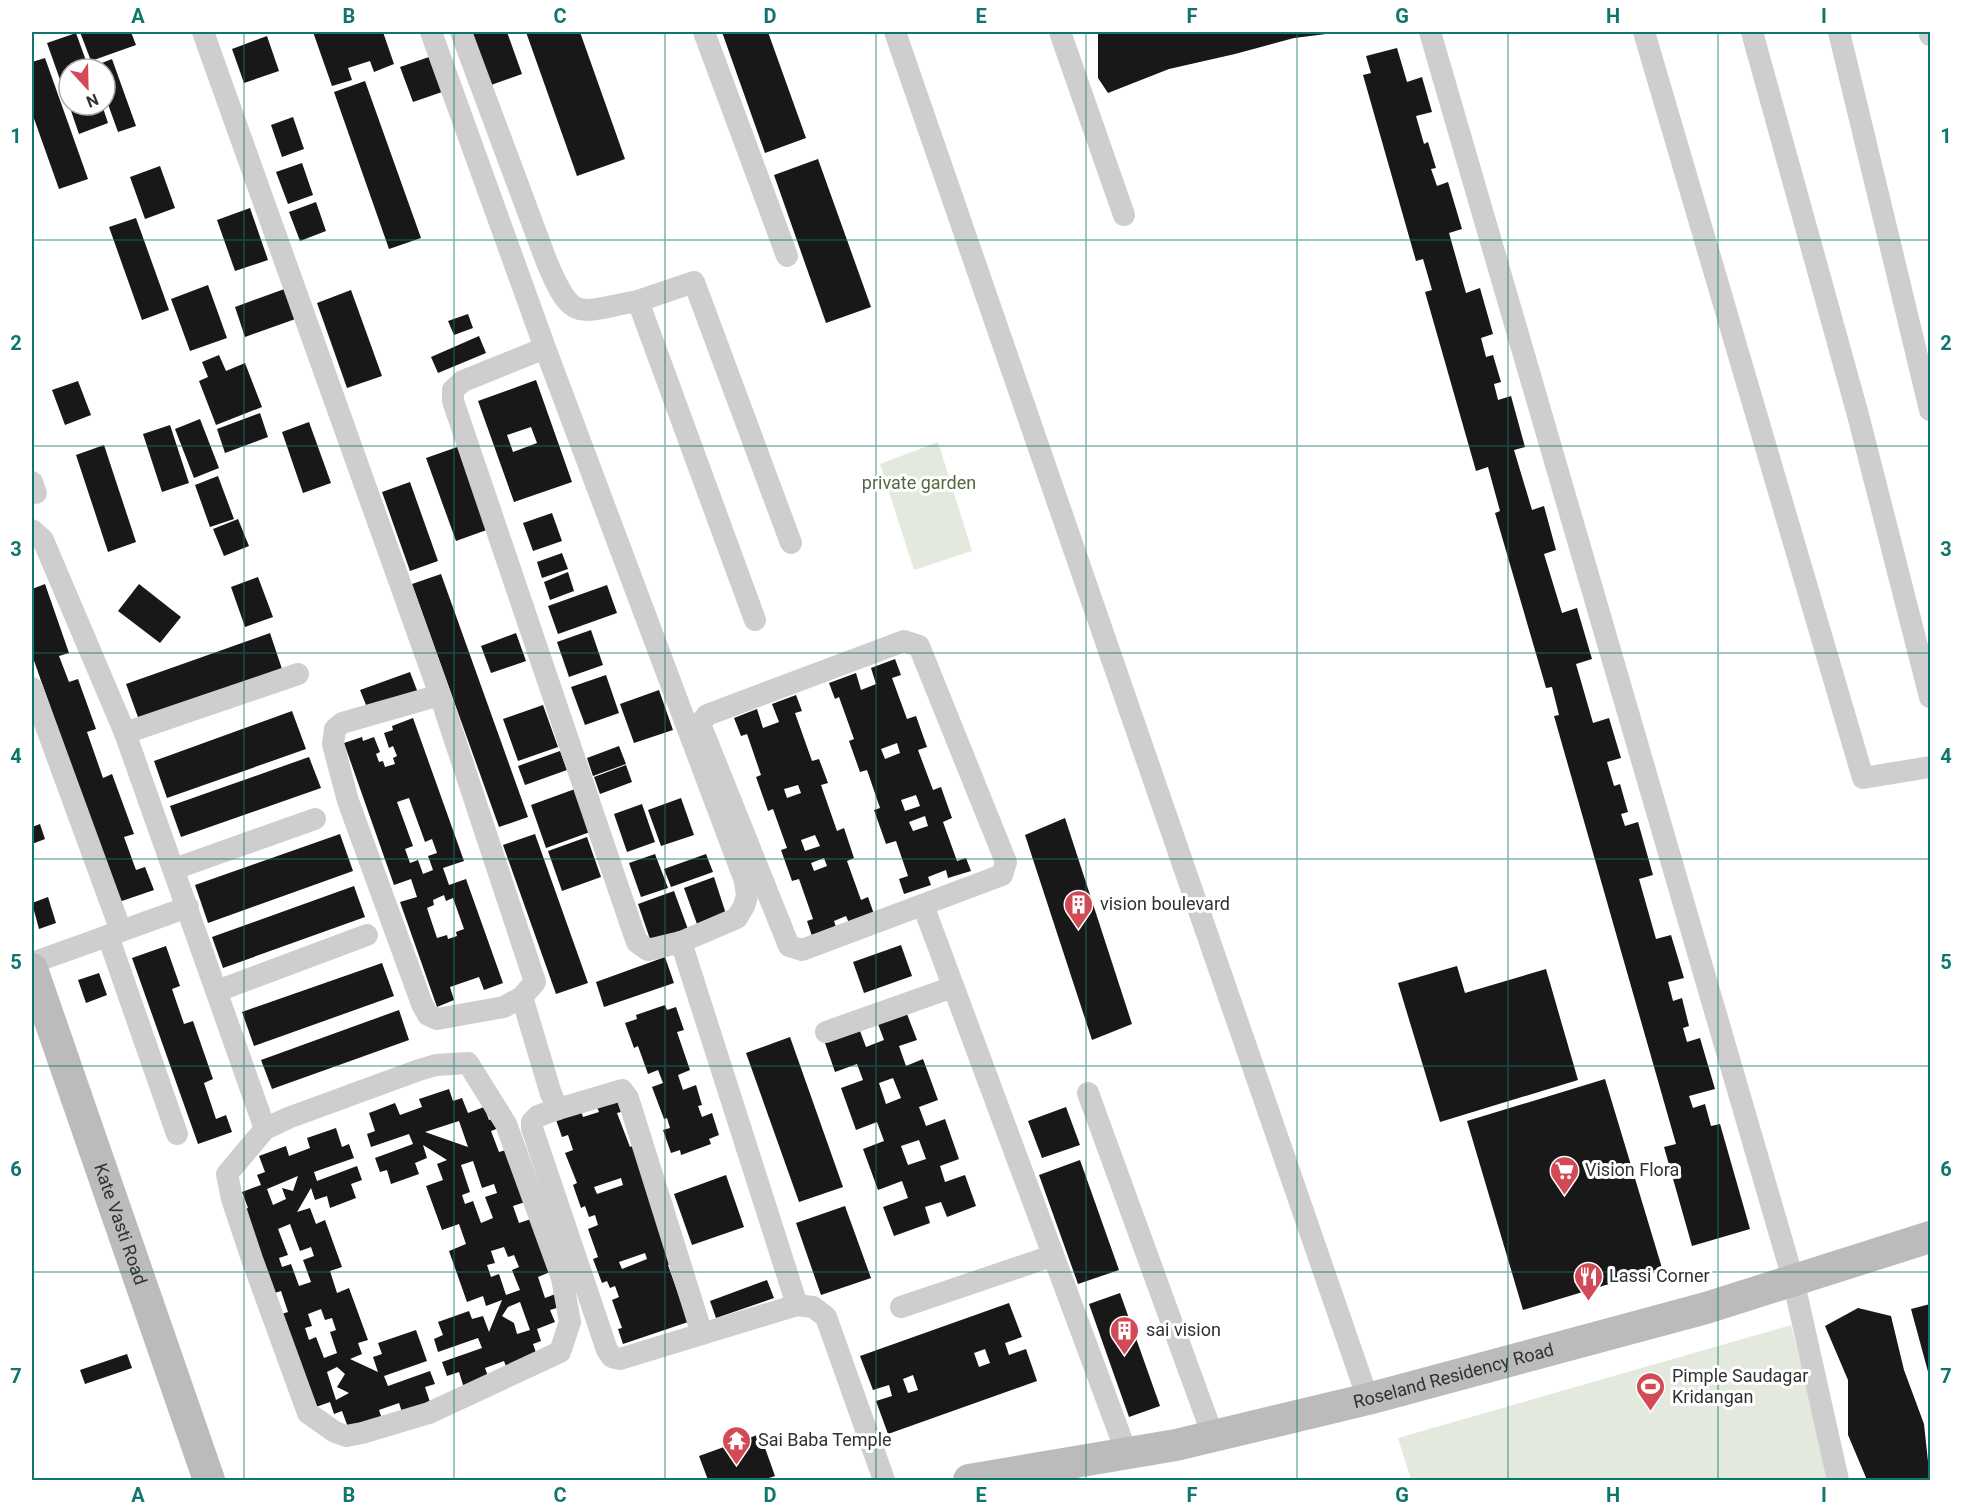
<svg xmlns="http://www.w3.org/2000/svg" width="1962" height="1512" font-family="Roboto,sans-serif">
  <rect width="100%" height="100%" fill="#fff"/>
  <g fill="#e4e9de">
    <polygon points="938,442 972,551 914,570 880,464"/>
    <polygon points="1791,1325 1830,1480 1411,1480 1398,1438"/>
  </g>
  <g fill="#181818" fill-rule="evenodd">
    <polygon points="80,32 131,32 136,45 91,61"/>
    <polygon points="313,32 383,32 394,64 374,72 370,61 348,68 352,80 332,86"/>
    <polygon points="472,32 507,32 522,74 491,85"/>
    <polygon points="526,32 580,32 625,159 577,176"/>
    <polygon points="722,32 768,32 806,138 765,153"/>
    <polygon points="1098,32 1334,32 1334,33 1294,38 1235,54 1169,69 1108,93 1098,78"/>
    <polygon points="76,33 89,69 69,69 69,105 47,43"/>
    <polygon points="267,36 279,71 244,83 232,49"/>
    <polygon points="1397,48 1407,82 1422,77 1432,112 1416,116 1424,144 1428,142 1436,168 1431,169 1437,186 1448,182 1462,229 1449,233 1466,293 1480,288 1493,334 1481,338 1486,357 1493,355 1501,382 1494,384 1498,400 1511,396 1525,447 1514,450 1532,510 1544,506 1556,550 1544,554 1562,613 1577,608 1592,659 1576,664 1593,723 1609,718 1621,758 1607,762 1614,786 1620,784 1628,812 1621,814 1625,826 1638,822 1653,875 1639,879 1656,939 1671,935 1684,978 1668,982 1673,1001 1682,998 1689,1026 1683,1028 1687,1042 1700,1038 1715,1089 1689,1096 1693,1108 1705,1104 1711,1126 1720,1124 1750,1229 1692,1246 1664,1147 1676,1144 1554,716 1559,715 1552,687 1546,688 1495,513 1500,511 1488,467 1476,471 1425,292 1432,290 1423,259 1416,261 1363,75 1371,73 1366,56"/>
    <polygon points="429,57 442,92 413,102 400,67"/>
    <polygon points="45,58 88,179 59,189 32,113 32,62"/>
    <polygon points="112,59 136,126 118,132 105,96 105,69 95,69 94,66"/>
    <polygon points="365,81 421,238 389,249 334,92"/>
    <polygon points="69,105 102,105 108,123 79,134"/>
    <polygon points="293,117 304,149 282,157 271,125"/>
    <polygon points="818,159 871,307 826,323 774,175"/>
    <polygon points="302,163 313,195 288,204 276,172"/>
    <polygon points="160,166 175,208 145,219 130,177"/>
    <polygon points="316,202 326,231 300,241 289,212"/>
    <polygon points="250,208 268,260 235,271 217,220"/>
    <polygon points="136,218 169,310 142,320 109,227"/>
    <polygon points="208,285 227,338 190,351 171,299"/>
    <polygon points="290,287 301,317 245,337 235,307"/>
    <polygon points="351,290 382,376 347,388 317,303"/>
    <polygon points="468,314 473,328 454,335 448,321"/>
    <polygon points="479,336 486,353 438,373 431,357"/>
    <polygon points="219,355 226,371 245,363 262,407 216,425 199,381 208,377 202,362"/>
    <path d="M 536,380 L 572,482 L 514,502 L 478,401 ZM 531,427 L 537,443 L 513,452 L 507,435 Z"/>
    <polygon points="78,381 91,415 65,425 52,390"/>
    <polygon points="260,413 268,437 225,453 217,429"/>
    <polygon points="200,419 219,468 194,478 175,429"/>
    <polygon points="309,422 331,483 303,493 282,432"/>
    <polygon points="170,425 189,483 162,492 143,434"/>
    <polygon points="104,445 136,542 108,552 76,455"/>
    <polygon points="463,445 492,528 456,541 426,458"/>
    <polygon points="218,476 234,519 210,527 195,485"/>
    <polygon points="410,482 438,561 410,571 382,492"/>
    <polygon points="552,513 562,541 533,551 523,523"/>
    <polygon points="238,519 249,546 224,556 213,529"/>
    <polygon points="562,553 568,569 542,578 537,562"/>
    <polygon points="568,572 574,591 550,600 544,582"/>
    <polygon points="441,574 528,817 499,827 412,584"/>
    <polygon points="258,577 273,617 245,627 231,587"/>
    <polygon points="45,584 69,653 59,656 69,682 78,679 96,729 87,732 103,778 112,774 134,834 124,837 136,870 145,867 154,890 119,902 32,655 32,589"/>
    <polygon points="139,584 181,617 160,643 118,611"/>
    <polygon points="607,585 617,613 558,634 548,606"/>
    <polygon points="591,630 603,665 569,677 557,642"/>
    <polygon points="270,633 282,669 139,720 126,684"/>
    <polygon points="516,633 526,661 491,673 481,646"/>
    <path d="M 895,659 L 901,675 L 892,678 L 907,719 L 916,716 L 927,747 L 918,750 L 933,790 L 941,787 L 952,818 L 943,822 L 957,861 L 966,858 L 971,871 L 948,878 L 946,870 L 928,877 L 931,885 L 904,894 L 899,879 L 908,876 L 896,841 L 886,844 L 874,810 L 880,808 L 867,770 L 860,772 L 849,741 L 854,739 L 839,697 L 835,699 L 829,683 L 856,673 L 861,690 L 876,684 L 871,668 ZM 897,743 L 900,753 L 885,759 L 881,749 ZM 916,795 L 920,806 L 905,811 L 901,800 ZM 925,816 L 928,826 L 913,831 L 909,822 Z"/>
    <polygon points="410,672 418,693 368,710 360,690"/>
    <polygon points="606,675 619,713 585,725 571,687"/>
    <polygon points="659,690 673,730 634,743 620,704"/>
    <path d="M 796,695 L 802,711 L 795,713 L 812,761 L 819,759 L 828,783 L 821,785 L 837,831 L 844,828 L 854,858 L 847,861 L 861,900 L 868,897 L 874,914 L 849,923 L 846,916 L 834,921 L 836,927 L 812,936 L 807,921 L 813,919 L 799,879 L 792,881 L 781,850 L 787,848 L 773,809 L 768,811 L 756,777 L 761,775 L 747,734 L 741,736 L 734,718 L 757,709 L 763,728 L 779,722 L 772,704 ZM 798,785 L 801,793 L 787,798 L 784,789 ZM 815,835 L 820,846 L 805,851 L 801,840 ZM 824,858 L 827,866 L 814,871 L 811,863 Z"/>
    <polygon points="543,705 558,747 518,761 503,719"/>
    <polygon points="292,711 306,749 167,798 154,761"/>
    <path d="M 413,718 L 464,861 L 443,868 L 449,885 L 466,879 L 503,983 L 484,990 L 479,977 L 450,987 L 454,1000 L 437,1007 L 400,902 L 417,897 L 411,879 L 394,885 L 344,743 L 362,737 L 363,741 L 374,737 L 380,752 L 376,754 L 379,762 L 383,761 L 385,767 L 395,764 L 393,758 L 397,756 L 393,746 L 389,748 L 384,733 L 393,730 L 392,726 ZM 409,798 L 425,842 L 432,839 L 437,853 L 428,856 L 433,870 L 423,874 L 418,860 L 410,863 L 405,849 L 413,846 L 397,802 ZM 444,895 L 446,901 L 453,898 L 464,929 L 456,932 L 457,936 L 448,939 L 447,935 L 437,938 L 427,908 L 434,905 L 433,900 Z"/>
    <polygon points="619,746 626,764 593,776 587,758"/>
    <polygon points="560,751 567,770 525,785 518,766"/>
    <polygon points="309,757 321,788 181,837 170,806"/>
    <polygon points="626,765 632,782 600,794 594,777"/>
    <polygon points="575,789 590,832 546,848 531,805"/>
    <polygon points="681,798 694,835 661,846 648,810"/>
    <polygon points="642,804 655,842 627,852 614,814"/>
    <polygon points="1065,818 1132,1024 1092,1040 1025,835"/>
    <polygon points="40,824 45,839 32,844 32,827"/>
    <polygon points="340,834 353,871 208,923 195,885"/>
    <polygon points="535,834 588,983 556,994 503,845"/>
    <polygon points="587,837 601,877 562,891 548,851"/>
    <polygon points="655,854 668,888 641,897 629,863"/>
    <polygon points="706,854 713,872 671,887 664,869"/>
    <polygon points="714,877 726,914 697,924 684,888"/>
    <polygon points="354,886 365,917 223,968 212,937"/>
    <polygon points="674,891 689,932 652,945 638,904"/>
    <polygon points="48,897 56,923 39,929 32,903"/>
    <polygon points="901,945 912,976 864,993 853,962"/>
    <polygon points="166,946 180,986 172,989 184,1024 193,1021 213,1079 204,1083 216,1119 226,1115 232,1132 198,1144 132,958"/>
    <polygon points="665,957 674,983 604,1007 596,982"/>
    <polygon points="382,963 394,996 254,1046 242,1012"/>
    <polygon points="1457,966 1465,993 1546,969 1578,1080 1440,1122 1398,983"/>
    <polygon points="99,973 107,995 86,1003 78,980"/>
    <polygon points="665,1005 667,1010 676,1007 684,1030 677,1032 690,1070 678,1075 683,1090 696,1085 702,1105 698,1106 702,1117 712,1113 719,1135 709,1139 711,1144 681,1155 680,1150 671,1153 663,1130 670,1128 667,1118 664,1119 652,1087 663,1083 658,1070 648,1074 638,1046 634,1048 625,1023 637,1019 636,1015"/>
    <polygon points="399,1010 409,1040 272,1089 261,1060"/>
    <path d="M 907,1014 L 917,1040 L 899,1046 L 906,1066 L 923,1059 L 938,1100 L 919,1107 L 926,1126 L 945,1119 L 959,1159 L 940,1166 L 945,1182 L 965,1175 L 976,1206 L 947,1217 L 941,1202 L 925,1207 L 930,1223 L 894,1236 L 883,1207 L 908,1198 L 902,1181 L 878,1190 L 863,1149 L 884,1141 L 877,1122 L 856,1130 L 841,1088 L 863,1080 L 857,1064 L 835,1072 L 825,1043 L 860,1031 L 866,1047 L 884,1040 L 878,1024 ZM 893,1078 L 901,1098 L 886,1104 L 879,1083 ZM 919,1140 L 926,1159 L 908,1165 L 901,1146 Z"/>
    <polygon points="790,1037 843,1187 799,1202 746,1053"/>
    <polygon points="1605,1079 1662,1268 1523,1310 1467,1121"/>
    <path d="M 449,1089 L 453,1101 L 462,1098 L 468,1113 L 484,1107 L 489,1120 L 495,1117 L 499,1128 L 491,1131 L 499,1152 L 506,1150 L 525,1202 L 513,1206 L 519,1223 L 531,1219 L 550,1272 L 538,1277 L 545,1298 L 558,1293 L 563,1306 L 550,1310 L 555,1322 L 537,1329 L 541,1341 L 533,1344 L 539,1361 L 508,1372 L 504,1361 L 485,1368 L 489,1379 L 464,1388 L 459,1372 L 447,1376 L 442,1362 L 482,1348 L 478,1338 L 438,1352 L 434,1339 L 443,1335 L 438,1322 L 469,1311 L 472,1319 L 483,1316 L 489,1332 L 502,1300 L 486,1306 L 483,1296 L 467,1302 L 449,1251 L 466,1244 L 459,1224 L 442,1230 L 426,1186 L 443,1180 L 437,1164 L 447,1160 L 423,1145 L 427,1158 L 415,1163 L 419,1174 L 391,1184 L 387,1170 L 380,1172 L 375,1158 L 413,1144 L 409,1134 L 371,1147 L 367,1134 L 375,1131 L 369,1113 L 395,1103 L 400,1115 L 422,1107 L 419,1099 ZM 459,1121 L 468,1147 L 425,1132 ZM 473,1161 L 482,1188 L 494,1184 L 497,1193 L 485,1197 L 493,1218 L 481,1223 L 473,1201 L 465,1204 L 462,1195 L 470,1192 L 461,1165 ZM 504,1247 L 508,1257 L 514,1255 L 519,1267 L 512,1270 L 520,1290 L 506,1295 L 499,1274 L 491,1277 L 487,1265 L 495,1263 L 491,1251 ZM 520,1302 L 530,1330 L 517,1334 L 514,1323 L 502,1316 L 508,1307 Z"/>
    <path d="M 616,1098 L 621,1112 L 617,1113 L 630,1147 L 632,1146 L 673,1263 L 668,1265 L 680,1299 L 691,1321 L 623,1344 L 618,1329 L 622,1328 L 612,1300 L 619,1297 L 615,1286 L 610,1288 L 607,1281 L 602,1283 L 593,1259 L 598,1257 L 588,1229 L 598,1225 L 595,1215 L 589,1217 L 585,1206 L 581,1208 L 573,1185 L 577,1183 L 565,1153 L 573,1150 L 568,1135 L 562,1137 L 556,1120 L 581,1111 L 583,1117 L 599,1112 L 596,1105 ZM 621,1178 L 623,1185 L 597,1194 L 594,1187 ZM 645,1253 L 647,1259 L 622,1269 L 619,1262 Z"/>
    <polygon points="1066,1107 1080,1145 1042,1158 1028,1121"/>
    <path d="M 336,1128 L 342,1147 L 349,1144 L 354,1158 L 314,1172 L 317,1181 L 357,1166 L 362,1180 L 351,1184 L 356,1198 L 330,1208 L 327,1196 L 315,1200 L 311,1188 L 297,1212 L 310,1208 L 316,1224 L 325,1220 L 342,1267 L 330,1271 L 337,1293 L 349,1288 L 368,1340 L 358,1343 L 362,1354 L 350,1359 L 378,1372 L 373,1357 L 382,1354 L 378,1343 L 416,1330 L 427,1361 L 384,1376 L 388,1386 L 430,1371 L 435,1384 L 425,1387 L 430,1402 L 402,1412 L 399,1403 L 379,1410 L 382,1419 L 349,1430 L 342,1411 L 334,1414 L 330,1402 L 313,1408 L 275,1316 L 288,1312 L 281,1291 L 268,1295 L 238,1212 L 248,1208 L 242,1192 L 261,1185 L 257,1175 L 265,1172 L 259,1156 L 286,1146 L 289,1156 L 310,1148 L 307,1138 ZM 298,1176 L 293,1191 L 282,1188 L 286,1199 L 273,1205 L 267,1189 ZM 290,1224 L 300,1251 L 311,1247 L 314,1256 L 303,1260 L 311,1282 L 299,1286 L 291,1264 L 282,1267 L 279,1258 L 288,1255 L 278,1229 ZM 321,1309 L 325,1320 L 332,1318 L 336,1330 L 330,1332 L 337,1353 L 324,1358 L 316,1337 L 309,1340 L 305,1328 L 312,1326 L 308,1314 ZM 337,1367 L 345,1374 L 337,1387 L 349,1393 L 336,1400 L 327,1372 Z"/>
    <polygon points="1080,1160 1119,1270 1078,1284 1039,1175"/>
    <polygon points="726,1175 744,1227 692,1245 674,1194"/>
    <polygon points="845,1206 871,1278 821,1295 796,1223"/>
    <polygon points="767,1280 774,1298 716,1318 710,1301"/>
    <polygon points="1120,1293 1160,1406 1129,1417 1089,1304"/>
    <path d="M 1009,1303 L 1022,1337 L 1005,1343 L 1009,1355 L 1026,1349 L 1037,1381 L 888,1434 L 876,1401 L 892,1396 L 889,1385 L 873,1390 L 860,1356 ZM 985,1349 L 990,1363 L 979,1367 L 974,1353 ZM 913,1375 L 918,1390 L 908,1393 L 903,1379 Z"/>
    <polygon points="1930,1304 1930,1379 1911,1309"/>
    <polygon points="1858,1308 1891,1316 1904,1370 1924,1424 1930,1480 1867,1480 1848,1435 1848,1380 1825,1326"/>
    <polygon points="127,1354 132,1368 85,1384 80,1370"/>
    <polygon points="760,1434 775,1476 763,1480 708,1480 699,1456"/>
  </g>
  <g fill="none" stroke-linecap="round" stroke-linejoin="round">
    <g stroke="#cecece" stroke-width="22">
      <polyline points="203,32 440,695 535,982 522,997 504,1007 437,1019 428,1015 422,1004 348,801 333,744 335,729 342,723 440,695"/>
      <polyline points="431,32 545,348 745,881 747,896 744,906 737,918 681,942 648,950 637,942 633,931 453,401 453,390 463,381 545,348"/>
      <path d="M 461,32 L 546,260 C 573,326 578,311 638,301 L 755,620"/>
      <polyline points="704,32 787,256"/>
      <polyline points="895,32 1368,1399"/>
      <polyline points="1060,32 1124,215"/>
      <polyline points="1430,32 1793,1279 1838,1480"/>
      <polyline points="1644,32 1863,778 1930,767"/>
      <polyline points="1752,32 1858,415 1930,697"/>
      <polyline points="1839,32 1930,410"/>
      <polyline points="1930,32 1930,35"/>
      <polyline points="638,301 694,282 791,543"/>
      <polyline points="32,482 36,493"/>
      <polyline points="32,530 43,540 125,733 265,1129 227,1174 232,1199 252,1259 308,1413 335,1432 346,1436 362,1433 429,1413 560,1352 570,1322 562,1278 506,1124 468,1063 436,1065 419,1070 288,1118 265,1129"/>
      <polygon points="904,641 919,646 1006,862 1002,875 802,950 789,946 700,724 707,715"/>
      <polyline points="32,688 121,931"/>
      <polyline points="125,733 298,674"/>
      <polyline points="174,869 315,819"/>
      <polyline points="923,905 1127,1454"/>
      <polyline points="108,936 177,1134"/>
      <polyline points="681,942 797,1305"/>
      <polyline points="32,963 188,907"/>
      <polyline points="217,991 367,935"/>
      <polyline points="522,997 551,1094 558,1109 538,1116 532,1122 532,1128 607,1350 612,1357 620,1359 797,1305 813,1307 826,1317 884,1480"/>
      <polyline points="826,1032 953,987"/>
      <polyline points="1088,1093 1213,1436"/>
      <polyline points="558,1109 622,1090 628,1098 702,1334"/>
      <polyline points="901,1307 1052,1256"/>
    </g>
    <g stroke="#bbb" stroke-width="32">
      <path id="s1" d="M 32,969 L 209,1480"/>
      <path id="s2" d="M 969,1480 L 1176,1445 L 1368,1399 L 1706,1308 L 1930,1237"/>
    </g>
  </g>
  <path fill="none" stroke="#0f766e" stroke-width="1.5" stroke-opacity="0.55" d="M 244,32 L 244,1480M 454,32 L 454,1480M 665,32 L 665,1480M 876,32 L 876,1480M 1086,32 L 1086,1480M 1297,32 L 1297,1480M 1508,32 L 1508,1480M 1718,32 L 1718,1480M 32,240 L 1930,240M 32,446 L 1930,446M 32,653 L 1930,653M 32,859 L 1930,859M 32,1066 L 1930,1066M 32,1272 L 1930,1272"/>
  <defs>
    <symbol id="building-pin" viewBox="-11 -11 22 30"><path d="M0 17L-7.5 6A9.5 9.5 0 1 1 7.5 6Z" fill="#d24a55" stroke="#fff"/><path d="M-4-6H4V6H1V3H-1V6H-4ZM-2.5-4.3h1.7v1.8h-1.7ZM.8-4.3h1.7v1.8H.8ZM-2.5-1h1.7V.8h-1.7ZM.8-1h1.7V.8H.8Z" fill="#fff"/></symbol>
    <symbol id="supermarket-pin" viewBox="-11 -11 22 30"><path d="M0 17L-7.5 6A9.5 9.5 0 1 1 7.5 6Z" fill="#d24a55" stroke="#fff"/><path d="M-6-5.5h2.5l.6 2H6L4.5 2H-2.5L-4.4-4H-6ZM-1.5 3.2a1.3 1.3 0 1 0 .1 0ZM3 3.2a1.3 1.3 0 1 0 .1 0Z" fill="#fff"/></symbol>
    <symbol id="restaurant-pin" viewBox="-11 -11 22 30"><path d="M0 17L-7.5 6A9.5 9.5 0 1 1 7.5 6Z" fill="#d24a55" stroke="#fff"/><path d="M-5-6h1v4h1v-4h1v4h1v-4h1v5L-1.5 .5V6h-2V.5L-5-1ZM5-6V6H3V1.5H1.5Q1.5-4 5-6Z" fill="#fff"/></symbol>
    <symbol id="stadium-pin" viewBox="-11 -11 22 30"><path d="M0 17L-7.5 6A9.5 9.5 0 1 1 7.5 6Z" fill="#d24a55" stroke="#fff"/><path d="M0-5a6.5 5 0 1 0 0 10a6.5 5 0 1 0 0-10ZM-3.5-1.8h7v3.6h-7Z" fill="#fff"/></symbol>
    <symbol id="temple-pin" viewBox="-11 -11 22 30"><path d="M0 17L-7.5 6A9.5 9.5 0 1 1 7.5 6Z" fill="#d24a55" stroke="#fff"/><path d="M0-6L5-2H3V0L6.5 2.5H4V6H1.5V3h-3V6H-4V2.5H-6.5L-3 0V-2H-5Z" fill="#fff"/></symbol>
  </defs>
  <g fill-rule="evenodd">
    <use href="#building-pin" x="1062" y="888" width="33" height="45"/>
    <use href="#supermarket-pin" x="1548" y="1154" width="33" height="45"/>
    <use href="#restaurant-pin" x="1572" y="1260" width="33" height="45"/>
    <use href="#building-pin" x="1108" y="1314" width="33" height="45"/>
    <use href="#stadium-pin" x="1634" y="1370" width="33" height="45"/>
    <use href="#temple-pin" x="720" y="1424" width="33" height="45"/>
  </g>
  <g text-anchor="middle" stroke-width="6" stroke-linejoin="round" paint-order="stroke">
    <g font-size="18" fill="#556843" stroke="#fff">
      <text x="919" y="489">private garden</text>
    </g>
    <g font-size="18" fill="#313131" stroke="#fff" text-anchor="start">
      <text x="1100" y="910">vision boulevard</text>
      <text x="1585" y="1176">Vision Flora</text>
      <text x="1609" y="1282">Lassi Corner</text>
      <text x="1146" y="1336">sai vision</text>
      <text x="1672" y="1382">Pimple Saudagar<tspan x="1672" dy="21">Kridangan</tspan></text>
      <text x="758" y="1446">Sai Baba Temple</text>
    </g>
    <g font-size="18" fill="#313131" stroke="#fff">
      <text dy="6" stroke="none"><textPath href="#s1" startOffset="270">Kate Vasti Road</textPath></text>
      <text dy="6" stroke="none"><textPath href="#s2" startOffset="496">Roseland Residency Road</textPath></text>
    </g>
  </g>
  <rect width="1962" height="1512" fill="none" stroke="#ffffff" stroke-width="66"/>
  <g transform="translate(87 87) rotate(158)"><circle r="28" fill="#ffffff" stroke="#adadad" stroke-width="1.5"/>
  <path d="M0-4.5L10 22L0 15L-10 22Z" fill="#d24a55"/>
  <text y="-9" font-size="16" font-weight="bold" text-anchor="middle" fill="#313131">N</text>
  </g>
  <rect x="33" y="33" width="1896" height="1446" fill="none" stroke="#0f766e" stroke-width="2"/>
  <g font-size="20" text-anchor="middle" font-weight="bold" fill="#0f766e">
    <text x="138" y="23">A</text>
    <text x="349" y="23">B</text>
    <text x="560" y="23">C</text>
    <text x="770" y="23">D</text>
    <text x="981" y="23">E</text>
    <text x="1192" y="23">F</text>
    <text x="1402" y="23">G</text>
    <text x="1613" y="23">H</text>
    <text x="1824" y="23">I</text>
    <text x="16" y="143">1</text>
    <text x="1946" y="143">1</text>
    <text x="16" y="350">2</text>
    <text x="1946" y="350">2</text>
    <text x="16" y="556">3</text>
    <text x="1946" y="556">3</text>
    <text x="16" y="763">4</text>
    <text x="1946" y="763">4</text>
    <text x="16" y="969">5</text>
    <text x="1946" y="969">5</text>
    <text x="16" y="1176">6</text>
    <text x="1946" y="1176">6</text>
    <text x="16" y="1383">7</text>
    <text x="1946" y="1383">7</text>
    <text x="138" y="1502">A</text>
    <text x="349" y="1502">B</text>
    <text x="560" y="1502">C</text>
    <text x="770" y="1502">D</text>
    <text x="981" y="1502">E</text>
    <text x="1192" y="1502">F</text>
    <text x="1402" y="1502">G</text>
    <text x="1613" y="1502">H</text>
    <text x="1824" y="1502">I</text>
  </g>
</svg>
